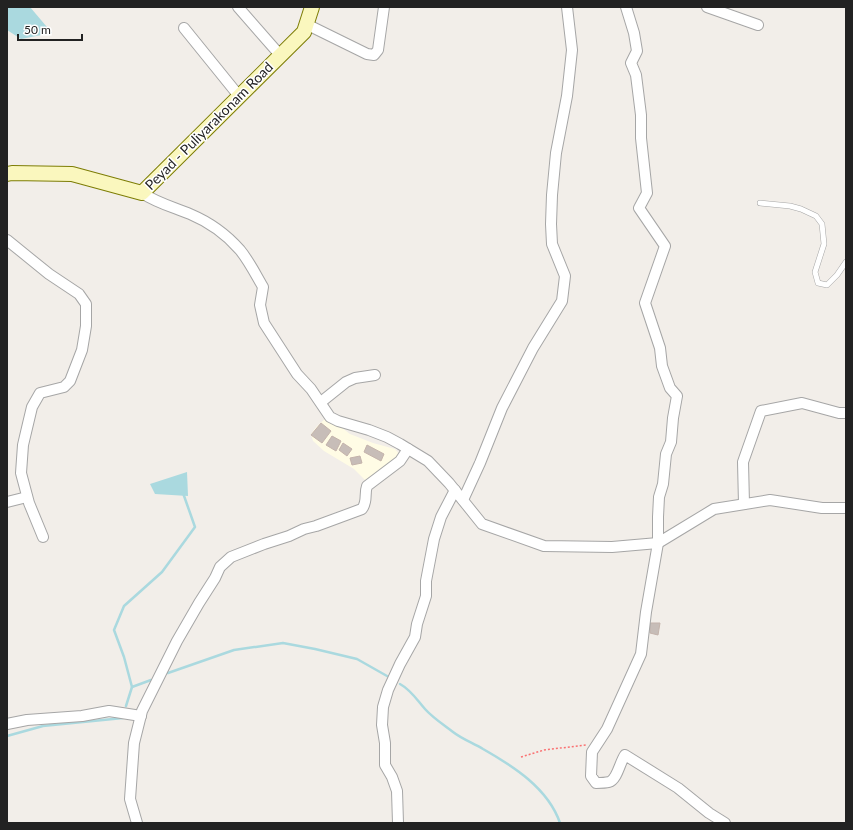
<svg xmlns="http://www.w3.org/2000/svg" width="853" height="830" font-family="Lato,sans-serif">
  <rect width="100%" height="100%" fill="#f2eee9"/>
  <polygon fill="#fffce5" points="326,418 336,423 350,434 373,443 395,449 401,456 365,480 354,469 324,451 313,441 311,434 317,426"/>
  <g fill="#aad9df">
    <polygon points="7,7 30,7 52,33 21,39 7,30"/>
    <polygon points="187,472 188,496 155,494 150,484"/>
  </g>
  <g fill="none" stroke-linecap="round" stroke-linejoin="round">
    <g stroke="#aad9df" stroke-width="2.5">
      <polyline points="168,673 234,650 283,643 315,649 357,659 387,676"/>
      <path d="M 400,684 C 411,690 417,700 425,709 C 433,718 444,725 453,732 C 462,739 473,743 483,749 C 513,766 548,788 560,823"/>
      <polyline points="132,687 151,680"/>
      <polyline points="126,706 132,687 124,657 114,630 124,606 162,572 195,527 183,493"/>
      <polyline points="7,736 43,726 123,718"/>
    </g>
  </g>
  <g fill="#c7bdb8" stroke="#c4b3ab">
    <polygon points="321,423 331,431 322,443 311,435"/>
    <polygon points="332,436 341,441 336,451 326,445"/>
    <polygon points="343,443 352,449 347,456 339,450"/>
    <polygon points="367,445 384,454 381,461 364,452"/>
    <polygon points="360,456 362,463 352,465 350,458"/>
    <polygon points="650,623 660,623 658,635 650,633"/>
  </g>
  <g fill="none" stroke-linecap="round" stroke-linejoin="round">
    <defs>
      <polyline id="service" points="760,203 790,206 801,209 816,216 822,224 824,244 815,272 818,283 827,285 837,275 846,262"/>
      <g id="minor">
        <polyline points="238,7 280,55"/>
        <path d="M 626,7 L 634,33 L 637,51 L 631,63 L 636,75 L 641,115 L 641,138 L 647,193 L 639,208 L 665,246 L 645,303 L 660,348 L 662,366 L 670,388 L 677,396 L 673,418 L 671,442 L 666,454 L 663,484 L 659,497 L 658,517 L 658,543 L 646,612 L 641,654 L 607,729 L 592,752 L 591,776 L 596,783 C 600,783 605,783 609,782 C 617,780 620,762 625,755 L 678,788 L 709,813 L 725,823"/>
        <polyline points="707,7 758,25"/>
        <polyline points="306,24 367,54 374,55 378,50 384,7"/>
        <polyline points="184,28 239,96"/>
        <path d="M 142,193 C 157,203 173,207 190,214 C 209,222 227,235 240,250 C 249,261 256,275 263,287 L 260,305 L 264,323 L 297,374 L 311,389 L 330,417 L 338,421 L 369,430 L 387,437 L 400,444 L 428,461 L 449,483 L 482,524 L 544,546 L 612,547 L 658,543 L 714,509 L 770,500 L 822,508 L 846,508"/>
        <polyline points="7,240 49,274 79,294 86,304 86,326 82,350 70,381 64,387 40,393 32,407 27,428 23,445 21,473 29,503 43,537"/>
        <polyline points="321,402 346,382 355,378 375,375"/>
        <polyline points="463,500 480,463 502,408 533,348 562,301 565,276 552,244 551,224 552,195 556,153 567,96 572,50 567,7"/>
        <polyline points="7,502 27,497"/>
        <polyline points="744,504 743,462 761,411 802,403 839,413 846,413"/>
        <polyline points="7,724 27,720 82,716 109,711 141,716"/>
        <path d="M 137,823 L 130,799 L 134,743 L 142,711 L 177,641 L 199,603 L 215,578 L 220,567 L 231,557 L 264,544 L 289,536 L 304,529 L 316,526 L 362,509 C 368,501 364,494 367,486 L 400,461 L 408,449"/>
        <polyline points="398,823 397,791 392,777 385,765 385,743 382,725 383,707 388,690 400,664 415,637 417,624 426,596 426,581 434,539 441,517 455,490"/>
      </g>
      <polyline id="secondary" points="7,174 12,173 72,174 142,193 304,32 312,7"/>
    </defs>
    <use href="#service" stroke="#a6a6a6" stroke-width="6"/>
    <use href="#minor" stroke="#a6a6a6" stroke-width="12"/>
    <use href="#secondary" stroke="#7d7d05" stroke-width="16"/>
    <polyline stroke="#fa7172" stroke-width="1.5" stroke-dasharray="2 2" stroke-linecap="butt" points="521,757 544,750 586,745"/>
    <use href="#service" stroke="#fff" stroke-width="5"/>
    <use href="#minor" stroke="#fff" stroke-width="10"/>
    <use href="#secondary" stroke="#faf7be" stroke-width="14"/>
  </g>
  <g text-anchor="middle" stroke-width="3" stroke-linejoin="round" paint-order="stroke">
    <g font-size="14" fill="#222" stroke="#fff">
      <text transform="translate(209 126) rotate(-45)" y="5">Peyad - Puliyarakonam Road</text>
    </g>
  </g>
  <rect width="853" height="830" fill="none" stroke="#222222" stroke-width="16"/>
  <path d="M18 34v6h64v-6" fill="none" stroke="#222222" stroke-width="2"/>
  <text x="24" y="34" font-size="12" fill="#222222" stroke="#ffffff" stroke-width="3" paint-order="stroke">50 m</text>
</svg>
